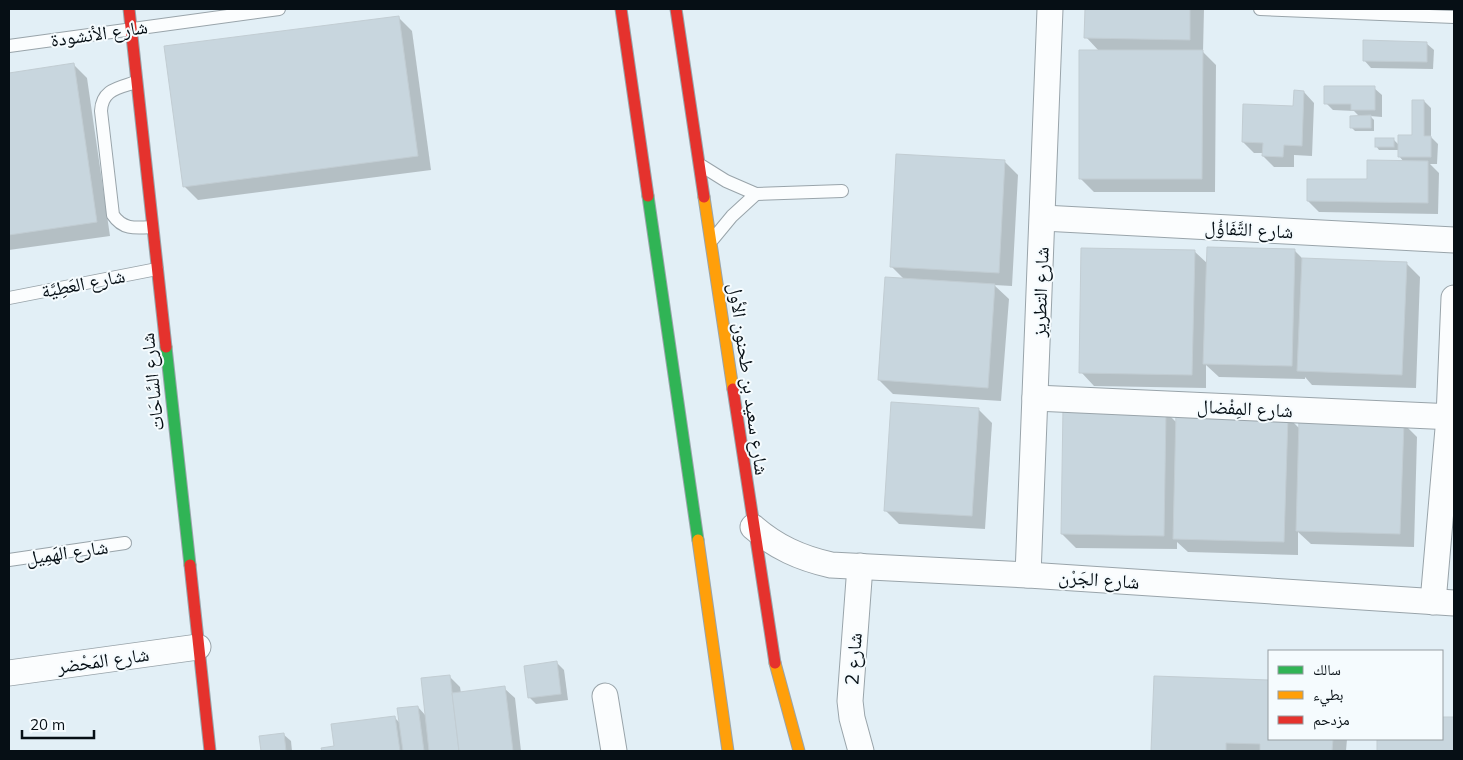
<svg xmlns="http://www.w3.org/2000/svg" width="1463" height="760" font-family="Mulish,'Noto Naskh Arabic',sans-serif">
  <rect width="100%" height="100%" fill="#e2eff6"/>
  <g fill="#0003">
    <polygon points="1086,9 1204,9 1203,52 1216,65 1215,192 1094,192 1080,178 1099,51 1086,37"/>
    <polygon points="398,17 412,31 431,170 198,200 184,186"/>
    <polygon points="1426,43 1434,50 1433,69 1371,68 1364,60"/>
    <polygon points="74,65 87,78 110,236 9,250 9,74"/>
    <polygon points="1374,88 1382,95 1382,117 1370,116 1374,120 1374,131 1355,131 1351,127 1360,117 1354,111 1333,110 1326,103"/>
    <polygon points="1304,92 1314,103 1312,156 1294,155 1294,167 1274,167 1263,156 1264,153 1254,153 1243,142 1294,107"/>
    <polygon points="1424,101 1431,108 1431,137 1438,144 1437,164 1430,164 1439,173 1438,214 1319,212 1308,201 1368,180 1404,162 1399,156 1399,150 1379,150 1376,146 1394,140 1399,145 1413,136"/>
    <polygon points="1004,161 1018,175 1012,286 994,285 1009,299 1001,401 893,394 879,380 904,279 892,267"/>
    <polygon points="1194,251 1208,264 1295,251 1303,259 1406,263 1420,277 1416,388 1312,385 1305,377 1305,379 1219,377 1206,365 1206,388 1094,386 1081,372"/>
    <polygon points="978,409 992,423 985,529 899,524 885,510"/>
    <polygon points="1165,411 1177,423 1288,417 1300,429 1403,423 1417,437 1414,547 1311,544 1298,532 1298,555 1188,552 1177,542 1177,549 1076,548 1062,534"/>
    <polygon points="557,663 564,670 568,700 536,704 529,697"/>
    <polygon points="449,676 460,687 461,693 504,688 515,698 521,751 323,751 323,749 335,747 395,718 401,724 418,707 426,716"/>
    <polygon points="1156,677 1269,681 1269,739 1347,739 1346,751 1153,751"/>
    <polygon points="1442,718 1454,718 1454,751 1378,751 1378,739 1442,739"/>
    <polygon points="283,734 291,741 292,751 262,751 260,737"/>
  </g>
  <g fill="#c8d6de" stroke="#c2cdd3">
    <polygon points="1085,9 1190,9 1190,40 1084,38"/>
    <polygon points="399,16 418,156 183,187 164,46"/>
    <polygon points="1363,40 1427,42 1427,62 1363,61"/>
    <polygon points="1079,50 1203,50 1202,179 1079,179"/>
    <polygon points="74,63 97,222 9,235 9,73"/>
    <polygon points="1324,86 1375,86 1375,110 1351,110 1351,104 1324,104"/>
    <polygon points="1294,90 1304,91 1302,146 1284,145 1283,157 1262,156 1263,143 1242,142 1243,104 1293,106"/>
    <polygon points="1412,100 1424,100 1424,136 1431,136 1431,157 1398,157 1398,135 1412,135"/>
    <polygon points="1371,115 1371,128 1350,128 1350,116"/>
    <rect x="1375" y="138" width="19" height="9"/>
    <polygon points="896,154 1005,160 999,273 890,267"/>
    <polygon points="1367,160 1428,161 1428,203 1307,201 1307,179 1367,179"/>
    <polygon points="1207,247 1295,249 1292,366 1203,364"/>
    <polygon points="1081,248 1195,250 1192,375 1079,373"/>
    <polygon points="1302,258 1407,262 1402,375 1297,371"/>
    <polygon points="885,277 995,284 988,388 878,380"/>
    <polygon points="891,402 979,408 972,516 884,511"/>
    <polygon points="1063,408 1166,410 1164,536 1061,534"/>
    <polygon points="1176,412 1288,416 1284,542 1173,539"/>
    <polygon points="1299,419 1404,422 1400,534 1296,531"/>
    <polygon points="557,661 561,694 528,698 524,666"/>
    <polygon points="450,675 459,751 429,751 421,678"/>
    <polygon points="1154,676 1269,680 1269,739 1333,739 1332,751 1260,751 1260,744 1226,743 1226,751 1151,751"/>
    <polygon points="505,686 513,751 459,751 452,693"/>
    <polygon points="418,706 424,751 403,751 397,708"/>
    <polygon points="395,716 400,751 322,751 321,748 334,746 331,724"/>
    <polygon points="1442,717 1454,717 1454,751 1377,751 1377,739 1442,739"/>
    <polygon points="284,733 286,751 261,751 259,736"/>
  </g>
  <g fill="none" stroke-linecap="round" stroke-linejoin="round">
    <defs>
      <g id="lane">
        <polyline points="1260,9 1454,17"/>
        <polyline points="9,46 279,9"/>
        <path d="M 136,82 C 119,88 102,89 101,111 L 113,215 C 123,230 136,228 152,227"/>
        <polyline points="702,166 726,181 756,194 842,191"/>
        <polyline points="713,239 732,216 756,194"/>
        <polyline points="9,298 157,269"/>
        <polyline points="9,560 125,543"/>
      </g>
      <g id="street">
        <polyline points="1043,218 1454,240"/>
        <polyline points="1035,398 1454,417"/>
        <path d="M 753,527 C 776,547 800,558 831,565 L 1028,575 L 1454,603"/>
        <polyline points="860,566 850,701 852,718 861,751"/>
        <polyline points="1028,575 1050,9"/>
        <polyline points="1433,602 1449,417 1454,298"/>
        <polyline points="9,673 198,647"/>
        <polyline points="605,696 614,751"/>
      </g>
      <g id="fast">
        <polyline points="648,196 698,540"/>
        <polyline points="166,347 190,565"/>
      </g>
      <g id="slow">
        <polyline points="704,197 733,389"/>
        <polyline points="698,540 728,751"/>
        <polyline points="775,663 799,751"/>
      </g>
      <g id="jam">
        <polyline points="129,9 166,347"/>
        <polyline points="621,9 648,196"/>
        <polyline points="676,9 704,197"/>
        <polyline points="733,389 775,663"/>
        <polyline points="190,565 210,751"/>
      </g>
    </defs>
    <use href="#lane" stroke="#99a4aa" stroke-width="14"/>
    <use href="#street" stroke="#99a4aa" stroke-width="27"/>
    <use href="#fast" stroke="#99a4aa" stroke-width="13"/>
    <use href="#slow" stroke="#99a4aa" stroke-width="13"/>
    <use href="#jam" stroke="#99a4aa" stroke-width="13"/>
    <use href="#lane" stroke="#fbfdfe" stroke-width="12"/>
    <use href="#street" stroke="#fbfdfe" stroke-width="25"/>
    <use href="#fast" stroke="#30b455" stroke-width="11"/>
    <use href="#slow" stroke="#ff9f0a" stroke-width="11"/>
    <use href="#jam" stroke="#e5322d" stroke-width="11"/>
  </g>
  <g text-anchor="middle" stroke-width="4" stroke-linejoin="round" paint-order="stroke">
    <g font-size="19" fill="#060f15" stroke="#f5fbfe">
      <text transform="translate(99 33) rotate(-8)" y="7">شارع الأنشودة</text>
      <text transform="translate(1249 229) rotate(3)" y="7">شارع التَّفَاؤُل</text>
      <text transform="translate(83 283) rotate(-11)" y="7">شارع العَطِيَّة</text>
      <text transform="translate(1040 292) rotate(-88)" y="7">شارع التطريز</text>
      <text transform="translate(749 379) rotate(82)" y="7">شارع سعيد بن طحنون الأول</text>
      <text transform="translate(152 382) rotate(-96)" y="7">شارع السَّاحَات</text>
      <text transform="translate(1245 408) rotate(3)" y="7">شارع المِفْضال</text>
      <text transform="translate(67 552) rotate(-8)" y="7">شارع الهَمِيل</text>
      <text transform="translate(1099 579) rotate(4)" y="7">شارع الجَرْن</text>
      <text transform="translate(853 659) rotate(-86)" y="7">شارع 2</text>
      <text transform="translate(103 660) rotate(-8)" y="7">شارع المَحْضر</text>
    </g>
  </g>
  <rect width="1463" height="760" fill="none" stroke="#060f15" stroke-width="20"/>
  <rect x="1268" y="650" width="175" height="90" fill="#f5fbfe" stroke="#959da1"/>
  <rect x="1278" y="666" width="25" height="8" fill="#30b455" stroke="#959da1"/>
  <text x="1313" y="675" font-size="15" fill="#060f15">سالك</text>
  <rect x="1278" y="691" width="25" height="8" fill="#ff9f0a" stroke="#959da1"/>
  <text x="1313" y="700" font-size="15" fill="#060f15">بطيء</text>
  <rect x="1278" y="716" width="25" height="8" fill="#e5322d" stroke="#959da1"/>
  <text x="1313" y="725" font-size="15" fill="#060f15">مزدحم</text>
  <path d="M22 730v8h72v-8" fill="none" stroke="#060f15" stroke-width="2.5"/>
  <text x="30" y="730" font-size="15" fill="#060f15" stroke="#f5fbfe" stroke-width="4" paint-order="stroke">20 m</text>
</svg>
